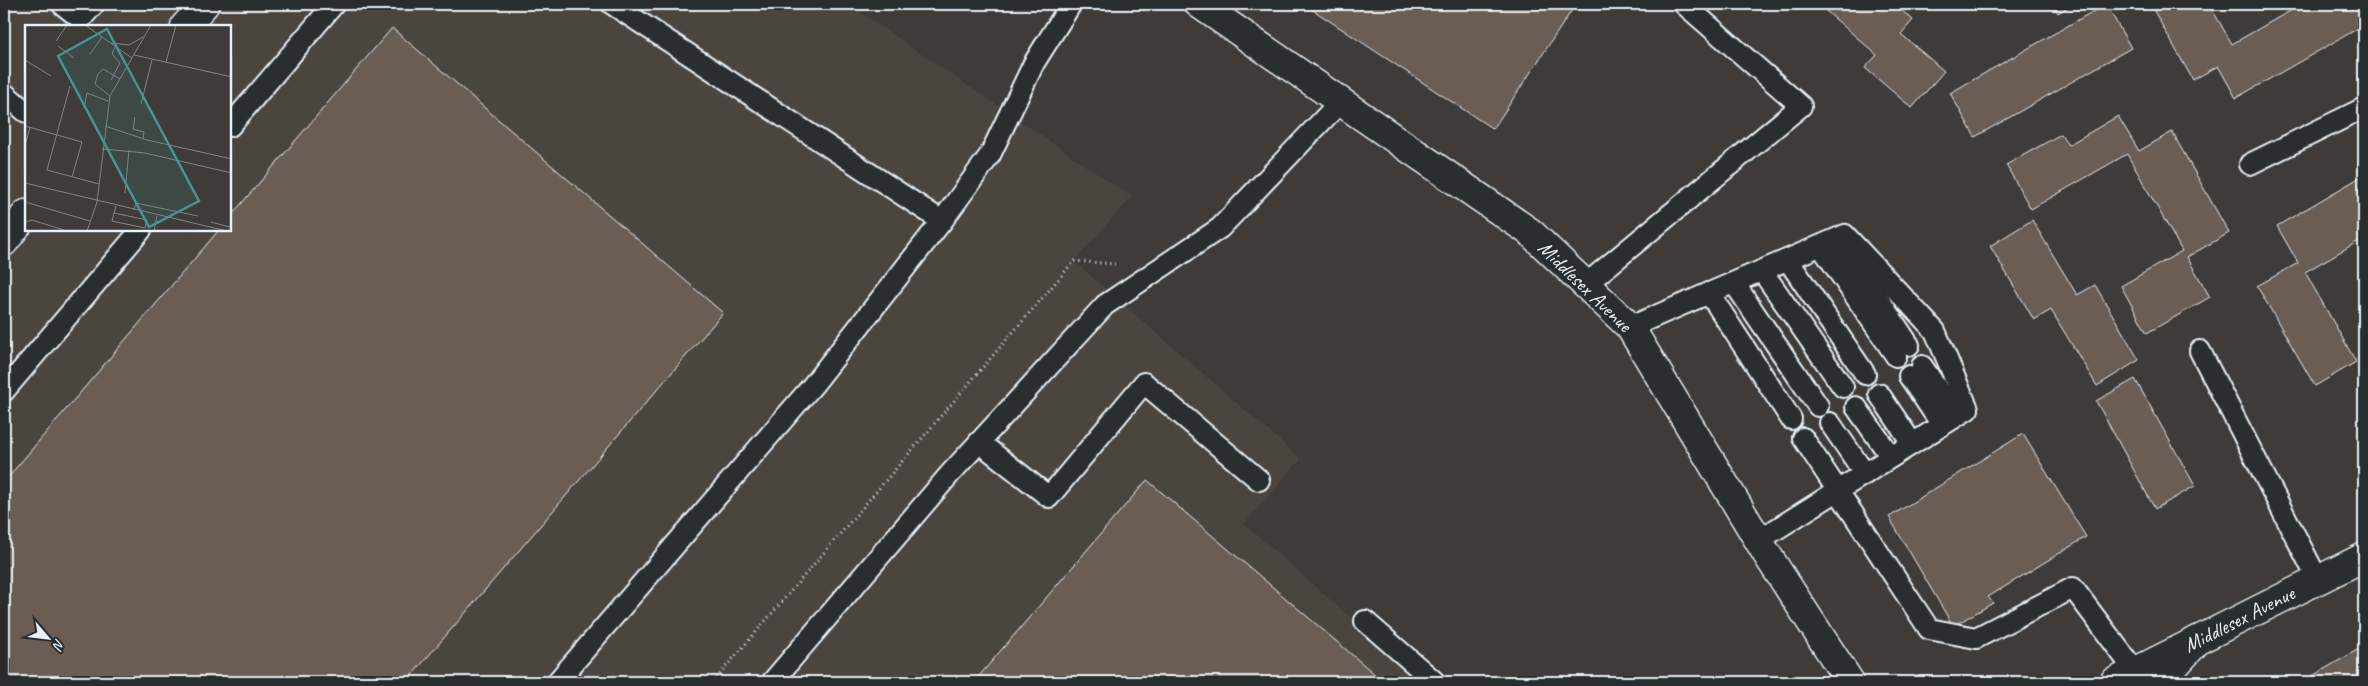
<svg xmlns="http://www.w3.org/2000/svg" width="2368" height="686" font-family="Caveat,sans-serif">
  <rect width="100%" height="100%" fill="#3e3b39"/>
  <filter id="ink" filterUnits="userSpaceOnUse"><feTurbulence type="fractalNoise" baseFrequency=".02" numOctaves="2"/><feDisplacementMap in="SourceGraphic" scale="10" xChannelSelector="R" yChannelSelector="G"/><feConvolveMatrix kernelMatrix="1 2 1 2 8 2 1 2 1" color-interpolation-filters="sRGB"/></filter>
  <g filter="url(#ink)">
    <path fill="#4c4540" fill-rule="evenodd" d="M 4,4 L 848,4 L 1132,197 L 1074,261 L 1301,459 L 1244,524 L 1424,682 L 4,682 ZM 26,26 L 230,26 L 230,230 L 26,230 Z"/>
    <g fill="#6b5d52" stroke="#e8f1f8">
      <polygon points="1304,4 1576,4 1493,129"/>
      <polygon points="1818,4 1894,4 1913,20 1901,34 1944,71 1912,108 1865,68 1877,55"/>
      <polygon points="2053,4 2073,4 2058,13"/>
      <polygon points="2106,4 2131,48 1975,137 1950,93"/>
      <polygon points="2150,4 2209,4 2232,44 2302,4 2364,4 2364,25 2236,98 2218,66 2193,80"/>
      <polygon points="392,28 723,313 406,682 4,682 4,482 219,230 230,230 230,217"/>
      <polygon points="2118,116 2139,151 2172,132 2229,233 2187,257 2210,297 2147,333 2121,286 2182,251 2127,154 2031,209 2006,165 2061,134 2068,145"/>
      <polygon points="2364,175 2364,238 2305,272 2356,362 2315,386 2257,286 2298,263 2277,226"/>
      <polygon points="2032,220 2077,295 2095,285 2139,360 2097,386 2051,310 2034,320 1990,246"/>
      <polygon points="2135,379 2195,486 2155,509 2096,401"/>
      <polygon points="2023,434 2086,537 1988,597 1993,603 1953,626 1889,517"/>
      <polygon points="1147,480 1384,682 974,682"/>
      <polygon points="2364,646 2364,682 2302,682"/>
    </g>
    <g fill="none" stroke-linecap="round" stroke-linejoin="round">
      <defs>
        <g id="lane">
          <polyline points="62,4 81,19 94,4"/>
          <polyline points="612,4 942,221"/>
          <polyline points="4,93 26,112"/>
          <polyline points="230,126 334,4"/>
          <polyline points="2250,164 2364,108"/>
          <polyline points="1821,246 1896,356"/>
          <polyline points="1843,246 1909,345"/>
          <polyline points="1788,260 1865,374"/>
          <polyline points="1762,271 1843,387"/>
          <polyline points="1734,283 1818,406"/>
          <polyline points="1585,285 1801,106 1684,4"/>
          <polyline points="1709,293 1791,419"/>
          <polyline points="1630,327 1845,235 1935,331 1968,409 1759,540"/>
          <polyline points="2200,351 2318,580"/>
          <polyline points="1922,366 1956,416"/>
          <polyline points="1909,376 1942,425"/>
          <polyline points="4,391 141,230"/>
          <polyline points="1879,394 1912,443"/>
          <polyline points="1856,407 1891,457"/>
          <polyline points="1830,423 1865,474"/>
          <polyline points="1803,438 1929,629 1976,638 2073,588 2135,671"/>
          <polyline points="979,442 1049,497 1144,383 1259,480"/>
          <polyline points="1365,621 1435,682"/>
          <polyline points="557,682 813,385 942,221 990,155 1034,63 1071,4"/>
          <polyline points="772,682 949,475 1105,305 1220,228 1341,101"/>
        </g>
        <g id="street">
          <polyline points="185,26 205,4"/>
          <polyline points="4,242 26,214"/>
          <polyline points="2114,682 2364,557"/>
        </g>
        <g id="secondary">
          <polyline points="1199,4 1530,232 1630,327 1768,556 1850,682"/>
          <polyline points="2160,682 2198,640"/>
        </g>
      </defs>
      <use href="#lane" stroke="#e8f1f8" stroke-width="24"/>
      <use href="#street" stroke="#e8f1f8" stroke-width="31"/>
      <use href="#secondary" stroke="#e8f1f8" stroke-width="31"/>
      <polyline stroke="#e8f1f8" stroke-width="3" stroke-dasharray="1 4" stroke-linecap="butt" points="713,682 1074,261 1115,264"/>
      <use href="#lane" stroke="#2a2d2e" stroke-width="20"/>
      <use href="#street" stroke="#2a2d2e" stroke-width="28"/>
      <use href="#secondary" stroke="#2a2d2e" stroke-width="28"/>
    </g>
  </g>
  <g text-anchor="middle" stroke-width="5" stroke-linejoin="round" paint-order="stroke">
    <g font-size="21" fill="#e8f1f8" stroke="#2a2d2e">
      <text transform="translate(1585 286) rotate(44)" y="7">Middlesex Avenue</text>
      <text transform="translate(2239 619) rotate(-27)" y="7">Middlesex Avenue</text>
    </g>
  </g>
  <g transform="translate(25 25)">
    <rect width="206" height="206" fill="#3e3b39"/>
    <path fill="none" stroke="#828485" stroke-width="1" d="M 60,0 L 107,33M 31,16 L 42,0M 86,18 L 104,20 L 118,12M 33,21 L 49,33M 65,29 L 77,12M 109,30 L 207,52M 0,35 L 26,51M 141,37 L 151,0M 86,55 L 95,38 L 87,29 L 90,22M 45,61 L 22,145 L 74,159M 85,71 L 70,59 L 73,49 L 78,44 L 95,54M 116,79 L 127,35M 59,83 L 62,68 L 83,76M 110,92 L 108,104 L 119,107 L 118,114M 0,101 L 57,117 L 47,152M 80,101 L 122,115 L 207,134M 0,121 L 5,102M 77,124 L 120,128 L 207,148M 0,158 L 202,206M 100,168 L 104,125M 0,177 L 65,196M 109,185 L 111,178 L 173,191M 89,188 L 122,195 L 120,203 L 87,196 L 89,188 L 91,181M 0,197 L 7,195 L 42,206M 186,197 L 205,202 L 207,198M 62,206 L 72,177 L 85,71 L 126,0M 129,206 L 132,191"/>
    <path fill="#459590" fill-opacity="0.15" stroke="#459590" stroke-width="2.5" d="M 82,4 L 174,176 L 124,202 L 33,31 Z"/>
    <rect width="206" height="206" fill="none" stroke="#e8f1f8" stroke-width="2.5"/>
  </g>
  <rect width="2368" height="686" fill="none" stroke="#2a2d2e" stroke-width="20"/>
  <rect x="10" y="10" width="2348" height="666" fill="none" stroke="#e8f1f8" stroke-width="2" filter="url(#ink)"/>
  <g transform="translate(48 638) rotate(118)" stroke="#2a2d2e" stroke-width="4" paint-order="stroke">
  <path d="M0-4L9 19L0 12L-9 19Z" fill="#e8f1f8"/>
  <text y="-8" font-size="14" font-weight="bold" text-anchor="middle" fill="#e8f1f8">N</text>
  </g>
</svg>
